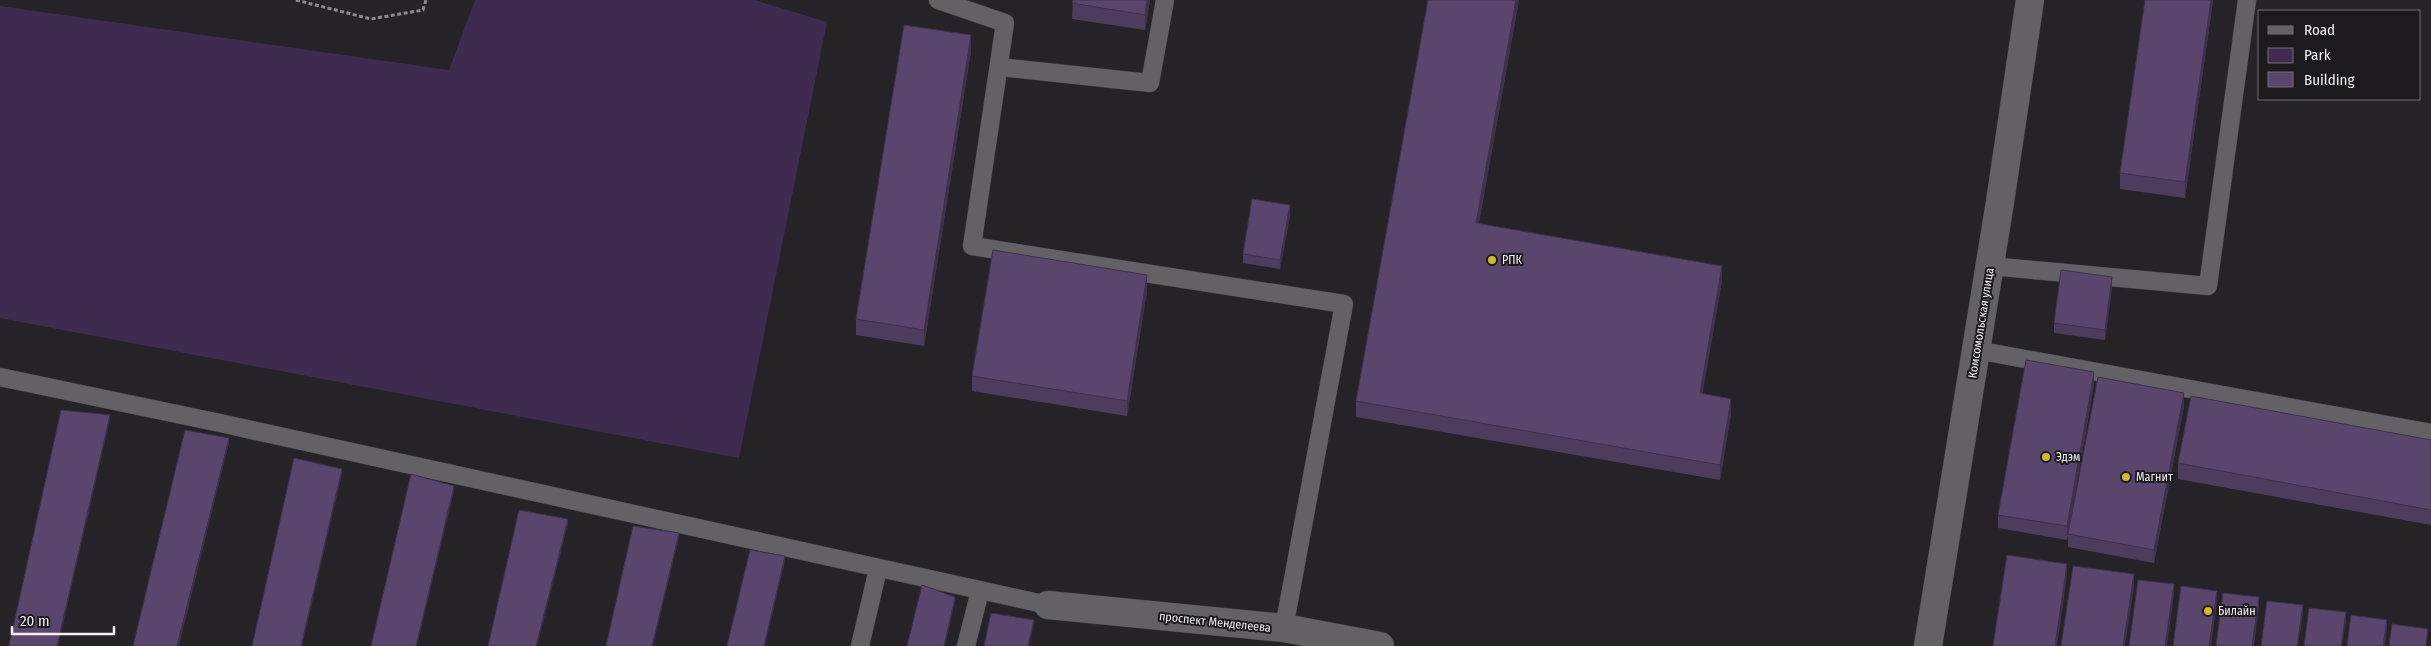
<svg xmlns="http://www.w3.org/2000/svg" width="2431" height="646" font-family="'Fira Sans Condensed',sans-serif">
  <rect width="100%" height="100%" fill="#262328"/>
  <polygon fill="#3f2b50" points="475,0 755,0 827,22 739,458 0,318 0,6 449,70"/>
  <g fill="none" stroke-linecap="round" stroke-linejoin="round">
    <defs>
      <g id="service">
        <polyline points="938,0 1005,23 972,246 1344,304 1284,628"/>
        <polyline points="999,67 1150,83 1165,0"/>
        <polyline points="1990,266 2208,286 2247,0"/>
        <polyline points="1976,350 2431,433"/>
        <polyline points="0,377 220,423 1048,605"/>
        <polyline points="860,646 878,569"/>
        <polyline points="966,646 980,591"/>
      </g>
      <g id="minor">
        <polyline points="1048,605 1284,628 1380,646"/>
        <polyline points="1928,646 2000,202 2030,0"/>
      </g>
    </defs>
    <use href="#service" stroke="#403f42" stroke-width="19"/>
    <use href="#minor" stroke="#403f42" stroke-width="29"/>
    <polyline stroke="#8c8a8e" stroke-width="3" stroke-dasharray="4 2.5" stroke-linecap="butt" points="296,0 371,19 423,10 426,0"/>
    <use href="#service" stroke="#636166" stroke-width="18"/>
    <use href="#minor" stroke="#636166" stroke-width="28"/>
  </g>
  <g fill="#4d3c5e">
    <polygon points="1073,0 1150,0 1145,30 1072,19"/>
    <polygon points="1519,0 1479,223 1722,281 1702,394 1731,414 1720,480 1356,417 1356,401"/>
    <polygon points="2145,0 2213,0 2185,198 2120,189 2120,173"/>
    <polygon points="971,51 924,346 856,335 856,319"/>
    <polygon points="1290,215 1280,269 1243,263 1243,254"/>
    <polygon points="2112,287 2105,340 2054,333 2054,323"/>
    <polygon points="1147,291 1127,416 972,391 972,376"/>
    <polygon points="2094,385 2067,540 1998,528 1998,515"/>
    <polygon points="2184,406 2154,563 2068,547 2068,534"/>
    <polygon points="2431,440 2431,525 2178,479 2178,463"/>
  </g>
  <g fill="#3f314c">
    <polygon points="1147,0 1150,0 1145,30 1145,15"/>
    <polygon points="1516,0 1519,0 1476,238 1476,223"/>
    <polygon points="2211,0 2213,0 2185,198 2185,182"/>
    <polygon points="971,35 971,51 924,346 924,330"/>
    <polygon points="1290,205 1290,215 1280,269 1280,260"/>
    <polygon points="1722,266 1722,281 1700,409 1700,393"/>
    <polygon points="1147,275 1147,291 1127,416 1127,401"/>
    <polygon points="2112,277 2112,287 2105,340 2105,330"/>
    <polygon points="2094,372 2094,385 2067,540 2067,526"/>
    <polygon points="2184,393 2184,406 2154,563 2154,550"/>
    <polygon points="1731,399 1731,414 1720,480 1720,465"/>
    <polygon points="110,415 110,420 58,646 57,646"/>
    <polygon points="229,438 229,443 179,646 177,646"/>
    <polygon points="342,469 342,474 302,646 301,646"/>
    <polygon points="454,486 454,491 417,646 416,646"/>
    <polygon points="568,519 568,524 537,646 536,646"/>
    <polygon points="679,533 679,538 653,646 652,646"/>
    <polygon points="785,556 785,561 765,646 764,646"/>
    <polygon points="2067,564 2067,577 2057,646 2055,646"/>
    <polygon points="2134,574 2134,587 2125,646 2123,646"/>
    <polygon points="2174,584 2174,594 2167,646 2165,646"/>
    <polygon points="2217,591 2217,601 2211,646 2209,646"/>
    <polygon points="955,597 955,602 945,646 944,646"/>
    <polygon points="2259,597 2259,607 2254,646 2252,646"/>
    <polygon points="2303,605 2303,614 2298,646 2297,646"/>
    <polygon points="2346,612 2346,622 2342,646 2341,646"/>
    <polygon points="1034,620 1034,625 1029,646 1028,646"/>
    <polygon points="2387,620 2387,630 2385,646 2383,646"/>
  </g>
  <g fill="#5a466d" stroke="#3f314c">
    <polygon points="1073,0 1147,0 1145,15 1072,3"/>
    <polygon points="1428,0 1516,0 1476,223 1722,266 1700,393 1731,399 1720,465 1356,401"/>
    <polygon points="2145,0 2211,0 2185,182 2120,173"/>
    <polygon points="904,25 971,35 924,330 856,319"/>
    <polygon points="1252,199 1290,205 1280,260 1243,254"/>
    <polygon points="993,250 1147,275 1127,401 972,376"/>
    <polygon points="2061,270 2112,277 2105,330 2054,323"/>
    <polygon points="2026,360 2094,372 2067,526 1998,515"/>
    <polygon points="2098,377 2184,393 2154,550 2068,534"/>
    <polygon points="2191,396 2431,440 2431,510 2178,463"/>
    <polygon points="61,410 110,415 57,646 9,646"/>
    <polygon points="185,430 229,438 177,646 133,646"/>
    <polygon points="294,458 342,469 301,646 252,646"/>
    <polygon points="411,474 454,486 416,646 371,646"/>
    <polygon points="519,510 568,519 536,646 488,646"/>
    <polygon points="633,526 679,533 652,646 606,646"/>
    <polygon points="750,550 785,556 764,646 727,646"/>
    <polygon points="2007,555 2067,564 2055,646 1993,646"/>
    <polygon points="2073,566 2134,574 2123,646 2061,646"/>
    <polygon points="2138,580 2174,584 2165,646 2129,646"/>
    <polygon points="922,585 955,597 944,646 907,646"/>
    <polygon points="2181,586 2217,591 2209,646 2173,646"/>
    <polygon points="2223,593 2259,597 2252,646 2216,646"/>
    <polygon points="2267,601 2303,605 2297,646 2261,646"/>
    <polygon points="2309,608 2346,612 2341,646 2304,646"/>
    <polygon points="991,613 1034,620 1028,646 984,646"/>
    <polygon points="2351,615 2387,620 2383,646 2347,646"/>
    <polygon points="2392,624 2428,629 2426,646 2389,646"/>
  </g>
  <g fill="#d0b736" stroke="#1c1a1e" stroke-width="2">
    <circle cx="1492" cy="260" r="5"/>
    <circle cx="2046" cy="457" r="5"/>
    <circle cx="2126" cy="477" r="5"/>
    <circle cx="2208" cy="611" r="5"/>
  </g>
  <g text-anchor="middle" stroke-width="4" stroke-linejoin="round" paint-order="stroke">
    <g font-size="12" fill="#f0eff2" stroke="#1c1a1e" text-anchor="start">
      <text x="1502" y="264">РПК</text>
      <text x="2056" y="461">Эдэм</text>
      <text x="2136" y="481">Магнит</text>
      <text x="2218" y="615">Билайн</text>
    </g>
    <g font-size="12" fill="#f0eff2" stroke="#1c1a1e">
      <text transform="translate(1981 323) rotate(-81)" y="4">Комсомольская улица</text>
      <text transform="translate(1215 622) rotate(6)" y="4">проспект Менделеева</text>
    </g>
  </g>
  <rect x="2258" y="10" width="162" height="90" fill="#1c1a1e" stroke="#716f73"/>
  <rect x="2268" y="26" width="25" height="8" fill="#636166" stroke="#716f73"/>
  <text x="2304" y="35" font-size="15" fill="#f0eff2">Road</text>
  <rect x="2268" y="48" width="25" height="15" fill="#3f2b50" stroke="#716f73"/>
  <text x="2304" y="60" font-size="15" fill="#f0eff2">Park</text>
  <rect x="2268" y="72" width="25" height="15" fill="#5a466d" stroke="#716f73"/>
  <text x="2304" y="85" font-size="15" fill="#f0eff2">Building</text>
  <path d="M12 626v8h102v-8" fill="none" stroke="#f0eff2" stroke-width="2.5"/>
  <text x="20" y="626" font-size="15" fill="#f0eff2" stroke="#1c1a1e" stroke-width="4" paint-order="stroke">20 m</text>
</svg>
